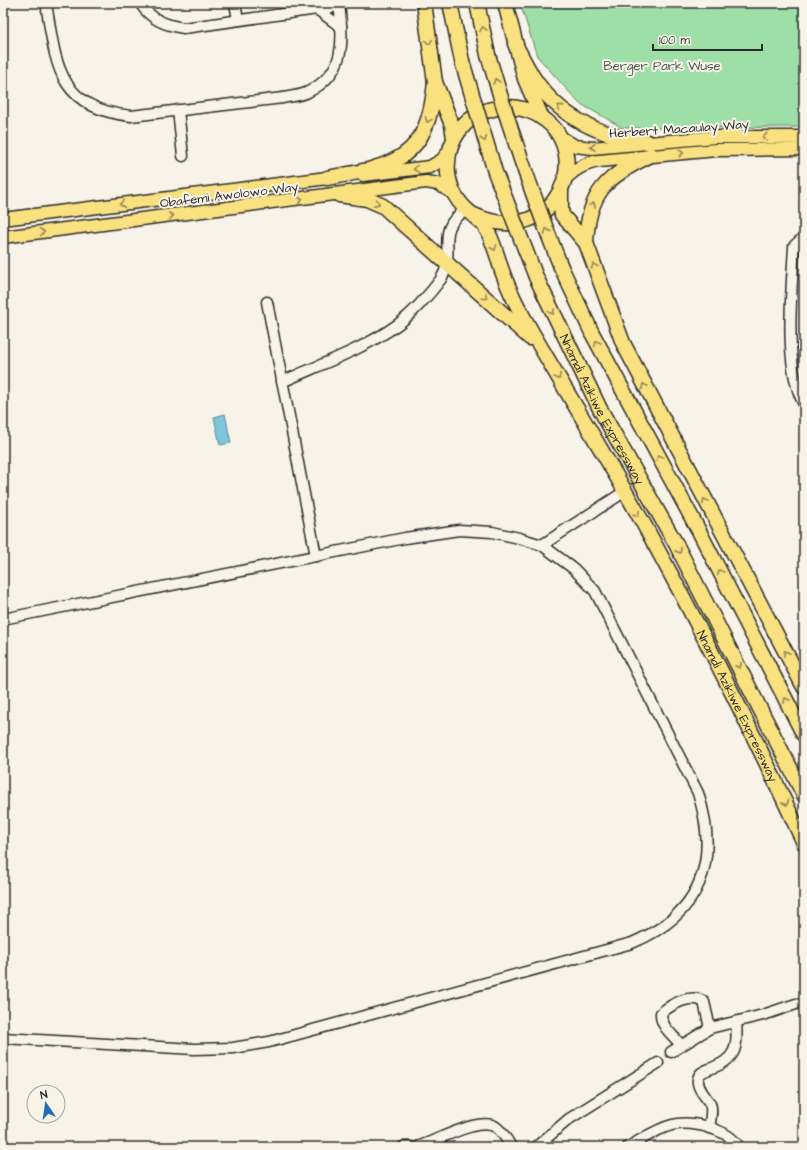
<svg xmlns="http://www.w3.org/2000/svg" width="807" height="1150" font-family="'Architects Daughter',sans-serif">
  <rect width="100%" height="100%" fill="#f7f3e8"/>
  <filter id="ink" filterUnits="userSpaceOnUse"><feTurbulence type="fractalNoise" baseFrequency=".025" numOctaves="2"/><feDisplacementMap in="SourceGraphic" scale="8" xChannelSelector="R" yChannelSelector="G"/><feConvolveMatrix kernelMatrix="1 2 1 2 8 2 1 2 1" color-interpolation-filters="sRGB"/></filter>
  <g filter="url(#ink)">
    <polygon fill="#9edea7" stroke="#648469" points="520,3 804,3 804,127 623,128 579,103 537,56"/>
    <polygon fill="#7ec6de" stroke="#5d8896" points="225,414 231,443 220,445 214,417"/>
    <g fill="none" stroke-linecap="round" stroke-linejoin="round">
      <defs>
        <g id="minor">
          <path d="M 46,3 C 56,64 57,108 131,116 L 283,98 C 291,96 301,96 308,92 C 347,72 343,41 339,3"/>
          <path d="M 140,3 C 151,20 165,25 184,28 L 339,6"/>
          <polyline points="235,3 238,20"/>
          <polyline points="320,6 318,10 341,27"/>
          <polyline points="178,110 183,156"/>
          <path d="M 804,237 L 794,246 C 792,288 783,367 804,404"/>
          <polyline points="267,302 316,556"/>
          <path d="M 282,382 C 319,365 364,349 397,325 C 411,315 430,294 441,279 C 458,253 432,229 467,210"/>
          <polyline points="542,545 624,492"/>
          <path d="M 3,619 L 405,538 L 459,530 L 492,532 L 519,538 L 542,545 L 574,569 L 595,591 L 698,793 C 720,862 701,914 632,943 L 269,1042 L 233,1048 L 194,1049 L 3,1038"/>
          <path d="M 681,1045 C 673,1035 660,1026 661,1013 C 672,1004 691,993 704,1002 L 710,1028"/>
          <polyline points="671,1052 710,1028 763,1015 796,1004"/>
          <path d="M 709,1128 C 710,1121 713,1110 710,1104 C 706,1096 694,1086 699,1076 C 701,1071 708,1070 712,1068 C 737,1059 738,1045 736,1022"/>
          <polyline points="403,1147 411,1147"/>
          <path d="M 417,1147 C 435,1142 479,1116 496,1127 C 503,1132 507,1140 511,1147"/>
          <polyline points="536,1147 569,1119 658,1063"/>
          <path d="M 628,1147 C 643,1139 656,1129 672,1125 C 692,1120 728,1129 739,1147"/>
        </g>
        <g id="major">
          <polyline points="559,136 575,146 592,148 715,137 804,137"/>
          <polyline points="363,175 430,167 442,160 449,151"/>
          <path d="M 564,180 C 575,169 583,164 599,161 L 716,150 L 804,149"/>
          <polyline points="3,219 335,177"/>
          <polyline points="3,237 426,182 438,184 455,194"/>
        </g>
        <g id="highway">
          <polyline points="424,3 435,82 452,125 454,138"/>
          <polyline points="450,3 462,61"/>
          <polyline points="477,3 488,55"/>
          <polyline points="505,3 525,79 542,118"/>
          <path d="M 515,44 C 521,55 526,66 533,77 C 560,118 599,136 647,142"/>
          <path d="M 327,178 C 395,166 428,160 435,82"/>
          <polyline points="561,191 561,209 562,215 586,243 623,343 804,687"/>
          <polyline points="339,195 367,199 383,206 530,338"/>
          <path id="s1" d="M 474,215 C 556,253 600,148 536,114 C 518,105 501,105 483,112 C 463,120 449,141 448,162 C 446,180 454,199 468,211 C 473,215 479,220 484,225 C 493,238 497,256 502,271 C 510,293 521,314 533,334 C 573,403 615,471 653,541 C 707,640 757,741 804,843"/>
          <path d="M 586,243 C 588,192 607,176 651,155"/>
          <polyline points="561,267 592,333 699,531 804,735"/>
          <path id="s2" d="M 536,277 L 600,409 L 676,544 L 804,795"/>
        </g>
      </defs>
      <use href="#minor" stroke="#2b2b2b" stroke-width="13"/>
      <use href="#major" stroke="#2b2b2b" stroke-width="15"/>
      <use href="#highway" stroke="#2b2b2b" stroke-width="17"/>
      <use href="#minor" stroke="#f7f3e8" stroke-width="10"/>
      <use href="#major" stroke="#fae180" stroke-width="12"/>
      <use href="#highway" stroke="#fae180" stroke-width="14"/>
      <defs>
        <g id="highway-bridge">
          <path d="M 488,55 C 509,127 533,197 561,267"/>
          <polyline points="462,61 495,172 536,277"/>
        </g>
      </defs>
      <use href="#highway-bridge" stroke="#2b2b2b" stroke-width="17" stroke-linecap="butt"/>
      <use href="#highway-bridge" stroke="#fae180" stroke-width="14"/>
    </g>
    <defs><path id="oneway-chevron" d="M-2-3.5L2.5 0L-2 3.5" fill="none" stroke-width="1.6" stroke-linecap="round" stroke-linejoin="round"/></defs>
    <g stroke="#928656">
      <use href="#oneway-chevron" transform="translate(483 29) rotate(-102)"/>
      <use href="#oneway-chevron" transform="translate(429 42) rotate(82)"/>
      <use href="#oneway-chevron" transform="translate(496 81) rotate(-106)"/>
      <use href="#oneway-chevron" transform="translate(560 107) rotate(-140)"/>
      <use href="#oneway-chevron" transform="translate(428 120) rotate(111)"/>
      <use href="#oneway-chevron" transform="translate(765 137) rotate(180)"/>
      <use href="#oneway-chevron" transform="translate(484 139) rotate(72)"/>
      <use href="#oneway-chevron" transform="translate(593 147) rotate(179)"/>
      <use href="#oneway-chevron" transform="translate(681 153) rotate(-4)"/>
      <use href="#oneway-chevron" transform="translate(416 169) rotate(172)"/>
      <use href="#oneway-chevron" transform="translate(300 200) rotate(-7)"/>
      <use href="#oneway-chevron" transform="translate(377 203) rotate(24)"/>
      <use href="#oneway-chevron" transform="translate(122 204) rotate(173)"/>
      <use href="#oneway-chevron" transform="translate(593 205) rotate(-65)"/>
      <use href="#oneway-chevron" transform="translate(171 216) rotate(-7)"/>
      <use href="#oneway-chevron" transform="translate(547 231) rotate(-112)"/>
      <use href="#oneway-chevron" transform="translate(42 232) rotate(-7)"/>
      <use href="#oneway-chevron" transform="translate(494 248) rotate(70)"/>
      <use href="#oneway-chevron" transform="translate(594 266) rotate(-110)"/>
      <use href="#oneway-chevron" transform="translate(485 297) rotate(42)"/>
      <use href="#oneway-chevron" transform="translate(552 312) rotate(65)"/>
      <use href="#oneway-chevron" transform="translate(597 343) rotate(-118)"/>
      <use href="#oneway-chevron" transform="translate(558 377) rotate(60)"/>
      <use href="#oneway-chevron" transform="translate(644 386) rotate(-117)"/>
      <use href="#oneway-chevron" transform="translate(659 457) rotate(-119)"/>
      <use href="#oneway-chevron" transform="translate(705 501) rotate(-117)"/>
      <use href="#oneway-chevron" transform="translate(637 514) rotate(60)"/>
      <use href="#oneway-chevron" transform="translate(679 551) rotate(63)"/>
      <use href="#oneway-chevron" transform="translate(720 572) rotate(-118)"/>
      <use href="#oneway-chevron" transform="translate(786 653) rotate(-117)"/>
      <use href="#oneway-chevron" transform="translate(739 666) rotate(63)"/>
      <use href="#oneway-chevron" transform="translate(786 700) rotate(-117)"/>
      <use href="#oneway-chevron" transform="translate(786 803) rotate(66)"/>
    </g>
  </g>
  <g text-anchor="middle" stroke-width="4" stroke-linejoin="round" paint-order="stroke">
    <g font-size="13" fill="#48584a" stroke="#f7f3e8">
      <text x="662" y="70">Berger Park Wuse</text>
    </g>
    <g font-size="13" fill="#2b2b2b" stroke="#f7f3e8">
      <text transform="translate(679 128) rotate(-4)" y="5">Herbert Macaulay Way</text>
      <text transform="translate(229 194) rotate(-7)" y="5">Obafemi Awolowo Way</text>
      <text dy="5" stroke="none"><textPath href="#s2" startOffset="148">Nnamdi Azikiwe Expressway</textPath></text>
      <text dy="5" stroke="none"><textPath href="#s1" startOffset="929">Nnamdi Azikiwe Expressway</textPath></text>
    </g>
  </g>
  <rect width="807" height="1150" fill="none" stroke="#f7f3e8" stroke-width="16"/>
  <rect x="8" y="8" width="791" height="1134" fill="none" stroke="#2b2b2b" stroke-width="1.5" filter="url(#ink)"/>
  <g transform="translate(46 1104) rotate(347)"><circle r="19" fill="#f7f3e8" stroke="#a5a39c"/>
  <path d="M0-3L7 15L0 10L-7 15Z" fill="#1f6fb2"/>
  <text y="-6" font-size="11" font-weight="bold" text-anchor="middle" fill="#2b2b2b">N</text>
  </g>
  <path d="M653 44v6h109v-6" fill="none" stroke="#2b2b2b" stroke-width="2"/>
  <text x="659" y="44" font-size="12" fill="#2b2b2b" stroke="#f7f3e8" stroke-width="3" paint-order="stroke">100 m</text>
</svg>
